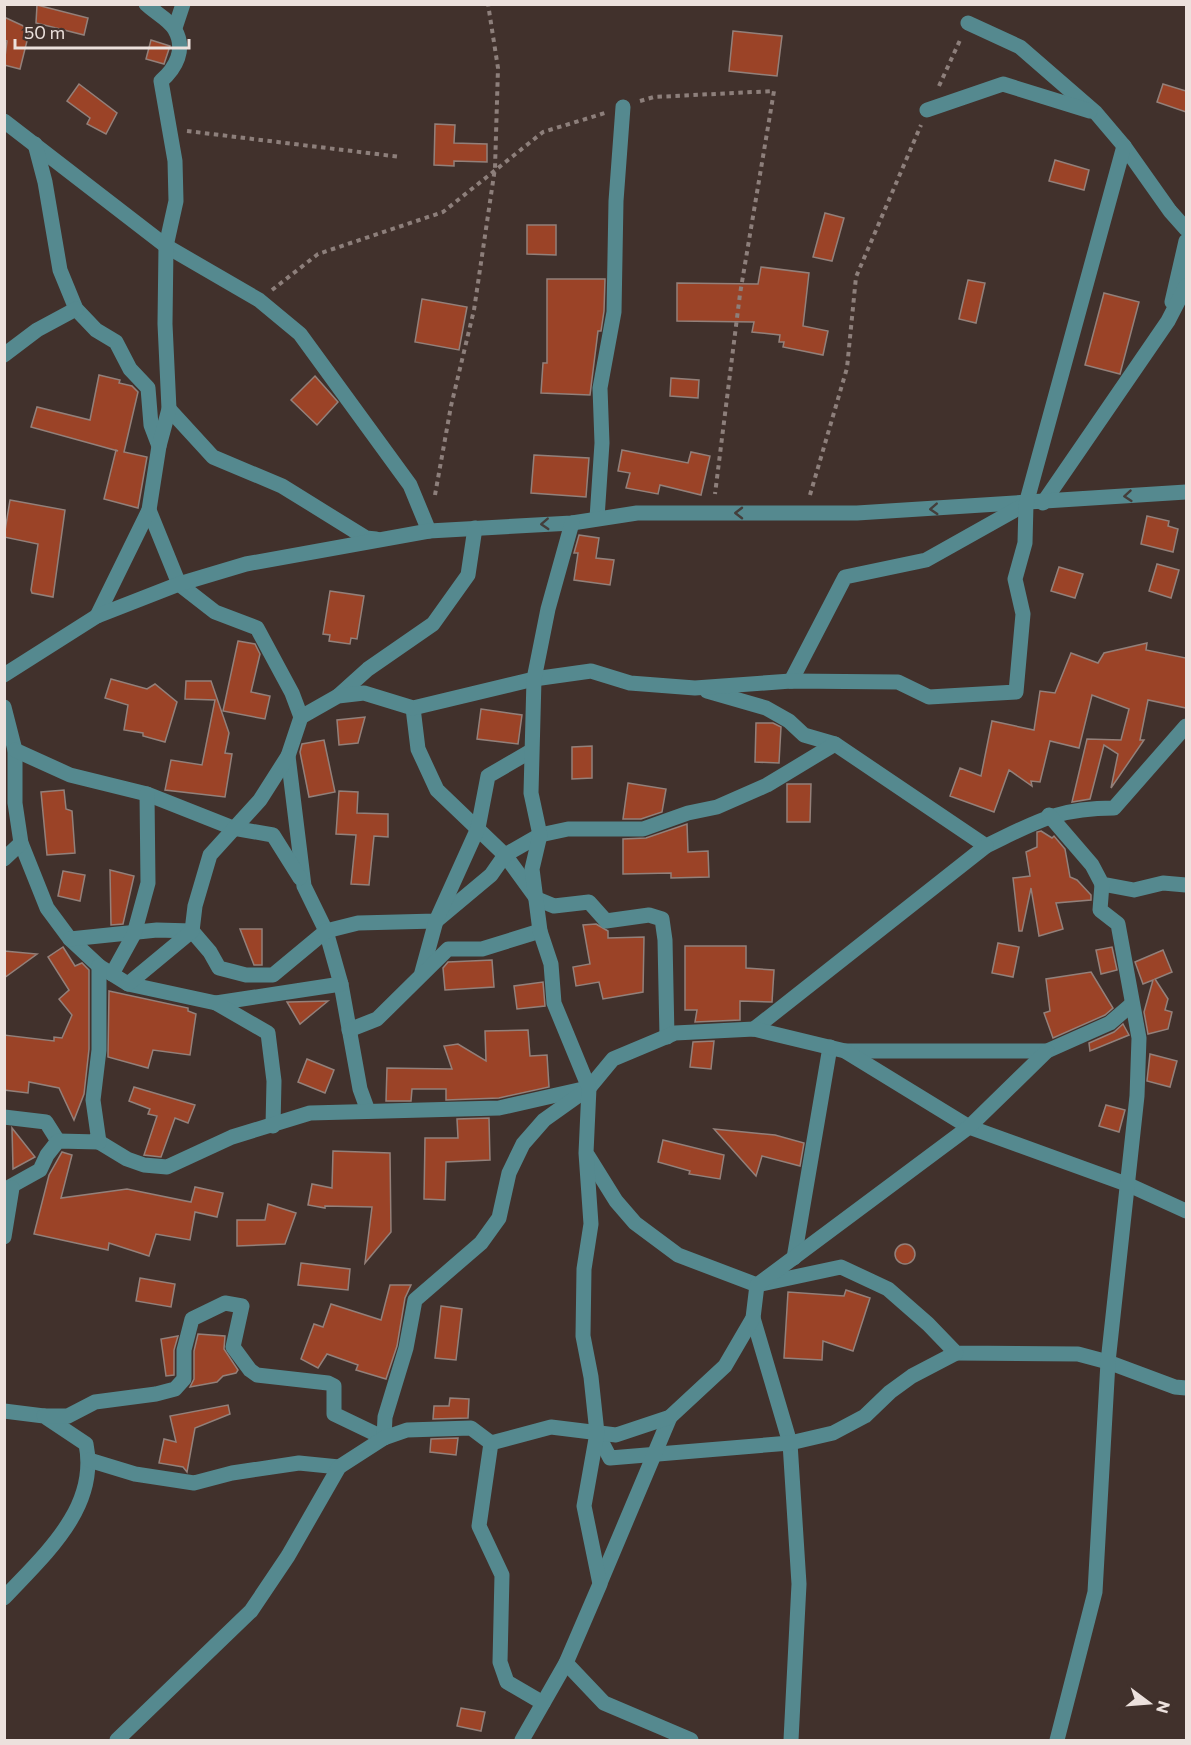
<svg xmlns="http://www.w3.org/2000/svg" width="1191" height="1745" font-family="Commissioner,sans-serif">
  <rect width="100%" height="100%" fill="#41312c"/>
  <g fill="#9b4327" stroke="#93807a" stroke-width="1.5">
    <polygon points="37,5 88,18 84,35 36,23"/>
    <polygon points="4,17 30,29 20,69 4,65 7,41 4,40"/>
    <polygon points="733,31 782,36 777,76 729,71"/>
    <polygon points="151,40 170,46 164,64 146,59"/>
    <polygon points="79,84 117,113 106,134 87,124 90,118 67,101"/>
    <polygon points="1163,84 1186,91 1186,112 1157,102"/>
    <polygon points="435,124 455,125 454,143 487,144 487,162 454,161 454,166 434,165"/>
    <polygon points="1055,160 1089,170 1084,190 1049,181"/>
    <polygon points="825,213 844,218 832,261 813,257"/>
    <polygon points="527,225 556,225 556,255 527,254"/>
    <polygon points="761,267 809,273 803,326 828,331 823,355 783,347 784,342 779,342 780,335 752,332 754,322 677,321 677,283 758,284"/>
    <polygon points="547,279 605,279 604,311 601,331 598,331 590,395 541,393 543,363 547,363"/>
    <polygon points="968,280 985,283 976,323 959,319"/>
    <polygon points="1104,293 1139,302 1120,374 1085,365"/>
    <polygon points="422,299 467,307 459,350 415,342"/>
    <polygon points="99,375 120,380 119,383 132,386 138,392 124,452 147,457 138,508 104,499 116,450 118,451 31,427 37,407 90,420"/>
    <polygon points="315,376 338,402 317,425 291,400"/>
    <polygon points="671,378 699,380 698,398 670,396"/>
    <polygon points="622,450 688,463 691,452 710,456 701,495 660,485 658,494 626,488 630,473 618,471"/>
    <polygon points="534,455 589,458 586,497 531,493"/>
    <polygon points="10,500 65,510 53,597 32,593 31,590 38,544 4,537"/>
    <polygon points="1147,516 1169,521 1168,526 1178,529 1173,552 1141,544"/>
    <polygon points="579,535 599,538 596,558 614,560 610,585 574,580 578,553 574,553"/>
    <polygon points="1157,564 1179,570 1171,598 1149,591"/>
    <polygon points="1059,567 1083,574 1075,598 1051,591"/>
    <polygon points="330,591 364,596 357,639 351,638 350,644 329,641 330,635 323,634"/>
    <polygon points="238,641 255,644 260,654 251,692 270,696 265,719 223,711"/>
    <polygon points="1147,643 1146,650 1186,658 1186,708 1148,700 1140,740 1144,740 1111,788 1118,754 1104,745 1090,799 1072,802 1087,739 1121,740 1129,709 1092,695 1079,748 1050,741 1040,782 1031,781 1032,786 1009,770 994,812 950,796 960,768 981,776 992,721 1034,730 1040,691 1055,693 1071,653 1098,663 1104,653"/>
    <polygon points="111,679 147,689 155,684 177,702 165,742 143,736 143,733 124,730 128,705 105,698"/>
    <polygon points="186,681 211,681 229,733 225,753 232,754 225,797 165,790 171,760 202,765 215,700 185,699"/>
    <polygon points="481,709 522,715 518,744 477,739"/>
    <polygon points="365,717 358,743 339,745 337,720"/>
    <polygon points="756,723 773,723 781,727 779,763 755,762"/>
    <polygon points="324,740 335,792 309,797 300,752 302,744"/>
    <polygon points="592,746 592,778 572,779 572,747"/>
    <polygon points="628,783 666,789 662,812 641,819 623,819"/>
    <polygon points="787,784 811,784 810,822 787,822"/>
    <polygon points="64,790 66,809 72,811 75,853 47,855 41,792"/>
    <polygon points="339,791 358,792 357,813 388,814 388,837 374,836 369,885 351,884 356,835 336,834"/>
    <polygon points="687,824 688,852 708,851 709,877 671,878 671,873 623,874 623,839 646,838"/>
    <polygon points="1041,831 1052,838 1054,836 1065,849 1070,877 1077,880 1091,895 1091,900 1056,903 1063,929 1039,936 1031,888 1022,931 1019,931 1013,878 1030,876 1026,852 1037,847 1037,832"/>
    <polygon points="110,870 134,876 123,924 111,925"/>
    <polygon points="63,871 85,875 80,901 58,896"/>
    <polygon points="596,924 608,931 608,938 644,937 643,992 603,999 599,982 576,986 573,967 590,964 583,925"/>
    <polygon points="240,929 262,929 262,965 254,965"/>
    <polygon points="998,943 1019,947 1013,977 992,973"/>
    <polygon points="685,946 746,946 746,968 774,970 772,1002 740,1001 740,1020 695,1022 697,1010 685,1010"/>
    <polygon points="63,947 75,966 82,963 89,970 89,1049 84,1094 74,1120 59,1088 29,1082 28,1093 4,1090 4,1035 54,1041 54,1037 62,1038 72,1015 59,999 69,990 48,957"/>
    <polygon points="1112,947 1117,970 1101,974 1096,950"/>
    <polygon points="1163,950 1172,972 1155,979 1168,999 1165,1010 1172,1012 1168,1029 1148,1034 1144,1012 1153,980 1143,984 1135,962"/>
    <polygon points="4,951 37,954 4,978"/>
    <polygon points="492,960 494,987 445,990 443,968 448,962"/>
    <polygon points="1091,972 1113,1008 1105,1015 1053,1038 1044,1013 1050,1011 1046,979"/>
    <polygon points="543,982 545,1006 517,1009 514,986"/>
    <polygon points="109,991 188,1008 188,1011 196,1014 190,1055 153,1050 148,1068 108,1057"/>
    <polygon points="328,1001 300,1024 287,1002 289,1002"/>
    <polygon points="1123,1024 1129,1035 1090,1051 1089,1043 1114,1032"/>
    <polygon points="528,1030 530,1056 547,1055 549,1087 499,1098 446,1100 446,1089 412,1089 411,1101 386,1101 387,1068 452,1069 444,1046 458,1044 486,1061 485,1031"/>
    <polygon points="714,1041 711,1069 690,1067 693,1042"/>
    <polygon points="1150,1054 1177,1061 1170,1087 1147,1081"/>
    <polygon points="307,1059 334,1070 325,1093 298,1082"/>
    <polygon points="134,1087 195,1105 188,1123 175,1118 161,1157 144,1155 157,1116 148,1114 150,1109 129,1101"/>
    <polygon points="1106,1105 1125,1110 1119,1132 1099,1126"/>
    <polygon points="489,1118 490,1160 446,1162 445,1200 424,1199 425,1138 458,1138 457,1119"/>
    <polygon points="12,1128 35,1157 13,1169"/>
    <polygon points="714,1129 775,1135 804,1143 800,1166 762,1156 756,1176"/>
    <polygon points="663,1140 724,1155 720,1179 689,1174 690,1171 658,1162"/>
    <polygon points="333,1151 390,1153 391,1232 365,1263 372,1207 325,1206 325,1208 308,1205 312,1184 332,1188"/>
    <polygon points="62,1152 72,1155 61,1198 127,1189 191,1202 195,1187 223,1193 217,1217 195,1212 190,1240 156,1234 149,1256 109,1243 108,1250 34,1234 49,1175"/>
    <polygon points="268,1204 296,1213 285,1244 237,1246 237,1220 265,1220"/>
    <circle cx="905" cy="1254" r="10"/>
    <polygon points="301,1263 350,1269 348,1290 298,1285"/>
    <polygon points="140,1278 175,1284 171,1307 136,1301"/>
    <polygon points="390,1285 411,1285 405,1298 397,1346 386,1379 356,1370 358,1365 327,1354 318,1368 301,1359 314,1324 323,1327 331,1304 381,1320"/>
    <polygon points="846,1290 870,1298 853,1351 823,1341 822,1360 784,1358 788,1292 844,1296"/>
    <polygon points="441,1306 462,1309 456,1360 435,1358"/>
    <polygon points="198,1334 225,1336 224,1349 238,1370 236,1373 223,1376 217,1382 190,1387 194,1379 194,1351"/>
    <polygon points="178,1336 174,1350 174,1375 166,1376 161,1339"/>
    <polygon points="450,1398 469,1399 468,1418 433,1419 434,1406 449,1406"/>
    <polygon points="228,1405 230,1414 195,1428 187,1472 183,1467 159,1463 164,1439 176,1442 170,1416"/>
    <polygon points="458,1438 456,1455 430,1452 431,1439"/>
    <polygon points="461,1708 485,1712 481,1731 457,1726"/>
  </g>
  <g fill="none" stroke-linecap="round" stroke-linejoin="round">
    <g stroke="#8d7f7b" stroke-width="4" stroke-dasharray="4.5 4.5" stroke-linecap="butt">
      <polyline points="939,86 961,38"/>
      <polyline points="640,101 654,97 774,91 740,294 715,494"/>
      <polyline points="187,131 401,157"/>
      <polyline points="272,290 318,254 443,212 543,132 605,113"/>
      <polyline points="435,495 451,406 474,310 495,168 498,68 488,4"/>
      <polyline points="810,495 847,368 856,277 921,125"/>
    </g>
    <g stroke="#55898f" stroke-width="15">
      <polyline points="968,23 1020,47 1096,113 1124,146 1170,211 1186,229"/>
      <polyline points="175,28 183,4"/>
      <polyline points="927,110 1003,84 1090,111"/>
      <polyline points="4,121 166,246 259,300 300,334 410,485 429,531"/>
      <polyline points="35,144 45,182 60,270 76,309 96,330 116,342 130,369 148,388 151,425 159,446"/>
      <polyline points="1172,302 1186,241"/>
      <polyline points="4,355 37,330 76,309"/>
      <polyline points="169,409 213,457 282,486 366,538 376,539"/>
      <polyline points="1043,503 1168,321 1186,286"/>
      <polyline points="149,510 179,584 215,612 257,628 292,693 301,717 288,756 304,886 326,931 341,984 360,1089 368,1111"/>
      <polyline points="597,518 602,443 600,388 614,312 616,201 623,107"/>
      <path d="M 97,616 L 149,510 L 159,446 L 169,409 L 165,324 L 166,246 L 176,201 L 175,161 L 161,81 C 176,68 186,49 175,30 C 170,20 154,12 146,4"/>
      <polyline points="4,675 97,616 179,584 246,564 429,531 572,523 637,513 857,513 1186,492"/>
      <polyline points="791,681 845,577 926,560 1024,505"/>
      <path d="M 707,691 L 766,708 L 789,721 L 804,735 L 835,744 L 986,846 C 1036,822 1057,808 1114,808 L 1186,726"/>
      <polyline points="338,696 368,669 433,624 468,575 475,528"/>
      <polyline points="4,707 15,750 15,803 21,843 47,908 70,939 99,966 128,984 216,1003 341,984"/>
      <polyline points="413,708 418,749 437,790 505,855 537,899 554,906 589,902 606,921 649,915 662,919 665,940 667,1037"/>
      <polyline points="301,717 338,696 364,693 413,708 534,679 591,671 630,683 695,688 791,681 898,682 929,697 1016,692 1023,614 1015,579 1025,543 1026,504 1124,146"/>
      <polyline points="15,750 70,775 147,794 233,828 273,835 300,878"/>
      <polyline points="1049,815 1092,865 1102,884 1134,890 1163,883 1186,885"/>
      <polyline points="4,859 21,843"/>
      <polyline points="70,939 157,930 192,931 210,952 219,968 246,975 273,975 326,931 358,923 436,921 491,875 505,855 540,835 568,829 643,829 688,813 717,807 767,785 835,744"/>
      <polyline points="422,972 436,921 478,828 488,776 531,751"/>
      <polyline points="112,974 134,934 148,883 147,794"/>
      <polyline points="128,984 192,931 195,906 210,855 260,800 288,756"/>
      <polyline points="216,1003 268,1033 274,1081 273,1126"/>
      <polyline points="754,1029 986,846"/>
      <polyline points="349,1030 377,1019 448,949 482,949 540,931"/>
      <polyline points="845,1051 1047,1051 1110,1023 1132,1004"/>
      <polyline points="4,1117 46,1122 58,1141"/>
      <polyline points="99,1142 127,1159 144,1165 167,1167 232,1137 310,1113 499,1108 583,1089"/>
      <polyline points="588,1156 616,1201 635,1223 678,1255 757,1285 841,1267 888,1289 928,1324 956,1353 1078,1354 1108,1362 1175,1387 1186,1388"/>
      <polyline points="4,1190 40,1170 47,1155 58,1141 99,1142 93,1100 99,1050 99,966"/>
      <polyline points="4,1237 12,1188"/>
      <polyline points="794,1258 830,1047"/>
      <polyline points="753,1318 790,1443 799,1584 791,1740"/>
      <path d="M 4,1411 L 44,1416 L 86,1444 C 99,1508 44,1555 4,1598"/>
      <polyline points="44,1416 68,1416 95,1402 156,1394 175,1389 184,1379 184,1350 192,1319 225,1303 242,1306 233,1347 250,1370 257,1375 328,1383 334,1386 334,1414 384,1438"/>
      <polyline points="597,1433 610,1458 790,1443 833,1433 865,1416 890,1392 912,1376 956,1353"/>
      <polyline points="384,1438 385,1417 406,1348 415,1300 481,1243 499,1218 509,1173 523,1144 544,1120 589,1088 613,1059 675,1033 754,1029 845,1051 969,1127 1129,1185 1186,1211"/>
      <polyline points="491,1443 479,1526 502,1575 500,1662 507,1682 543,1703"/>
      <polyline points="89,1460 135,1474 194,1483 232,1473 299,1463 339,1467"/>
      <polyline points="600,1583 670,1417"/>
      <polyline points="566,1663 604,1703 691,1740"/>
      <polyline points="117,1740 251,1611 288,1556 339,1467 384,1438 407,1430 471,1428 491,1443 551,1427 616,1435 670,1417 725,1366 753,1318 757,1285 969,1127 1047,1051"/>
      <polyline points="522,1740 566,1663 600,1584 584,1506 597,1433 591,1377 583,1336 584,1269 591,1224 586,1153 589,1088 554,1003 551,964 540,931 532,869 540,835 531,793 534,679 548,609 572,523"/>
      <polyline points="1057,1740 1095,1592 1108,1362 1137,1096 1139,1038 1118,924 1100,910 1102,884"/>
    </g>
  </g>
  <defs><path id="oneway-chevron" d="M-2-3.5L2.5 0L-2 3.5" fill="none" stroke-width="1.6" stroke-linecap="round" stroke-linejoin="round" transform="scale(1.5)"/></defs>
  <g stroke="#443e3b">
    <use href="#oneway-chevron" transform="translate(1128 496) rotate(175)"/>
    <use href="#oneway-chevron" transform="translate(934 509) rotate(177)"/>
    <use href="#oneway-chevron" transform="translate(739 513) rotate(180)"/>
    <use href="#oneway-chevron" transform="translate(545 524) rotate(177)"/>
  </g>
  <rect width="1191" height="1745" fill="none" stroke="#ece1dd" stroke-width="12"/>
  <g transform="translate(1149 1703) rotate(106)" stroke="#41312c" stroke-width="4.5" paint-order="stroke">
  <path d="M0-4.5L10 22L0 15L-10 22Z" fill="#ece1dd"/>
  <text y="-9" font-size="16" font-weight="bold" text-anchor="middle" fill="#ece1dd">N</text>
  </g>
  <path d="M15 39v9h174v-9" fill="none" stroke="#ece1dd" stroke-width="3"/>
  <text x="24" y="39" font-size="18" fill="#ece1dd" stroke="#41312c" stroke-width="4.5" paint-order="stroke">50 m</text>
</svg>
